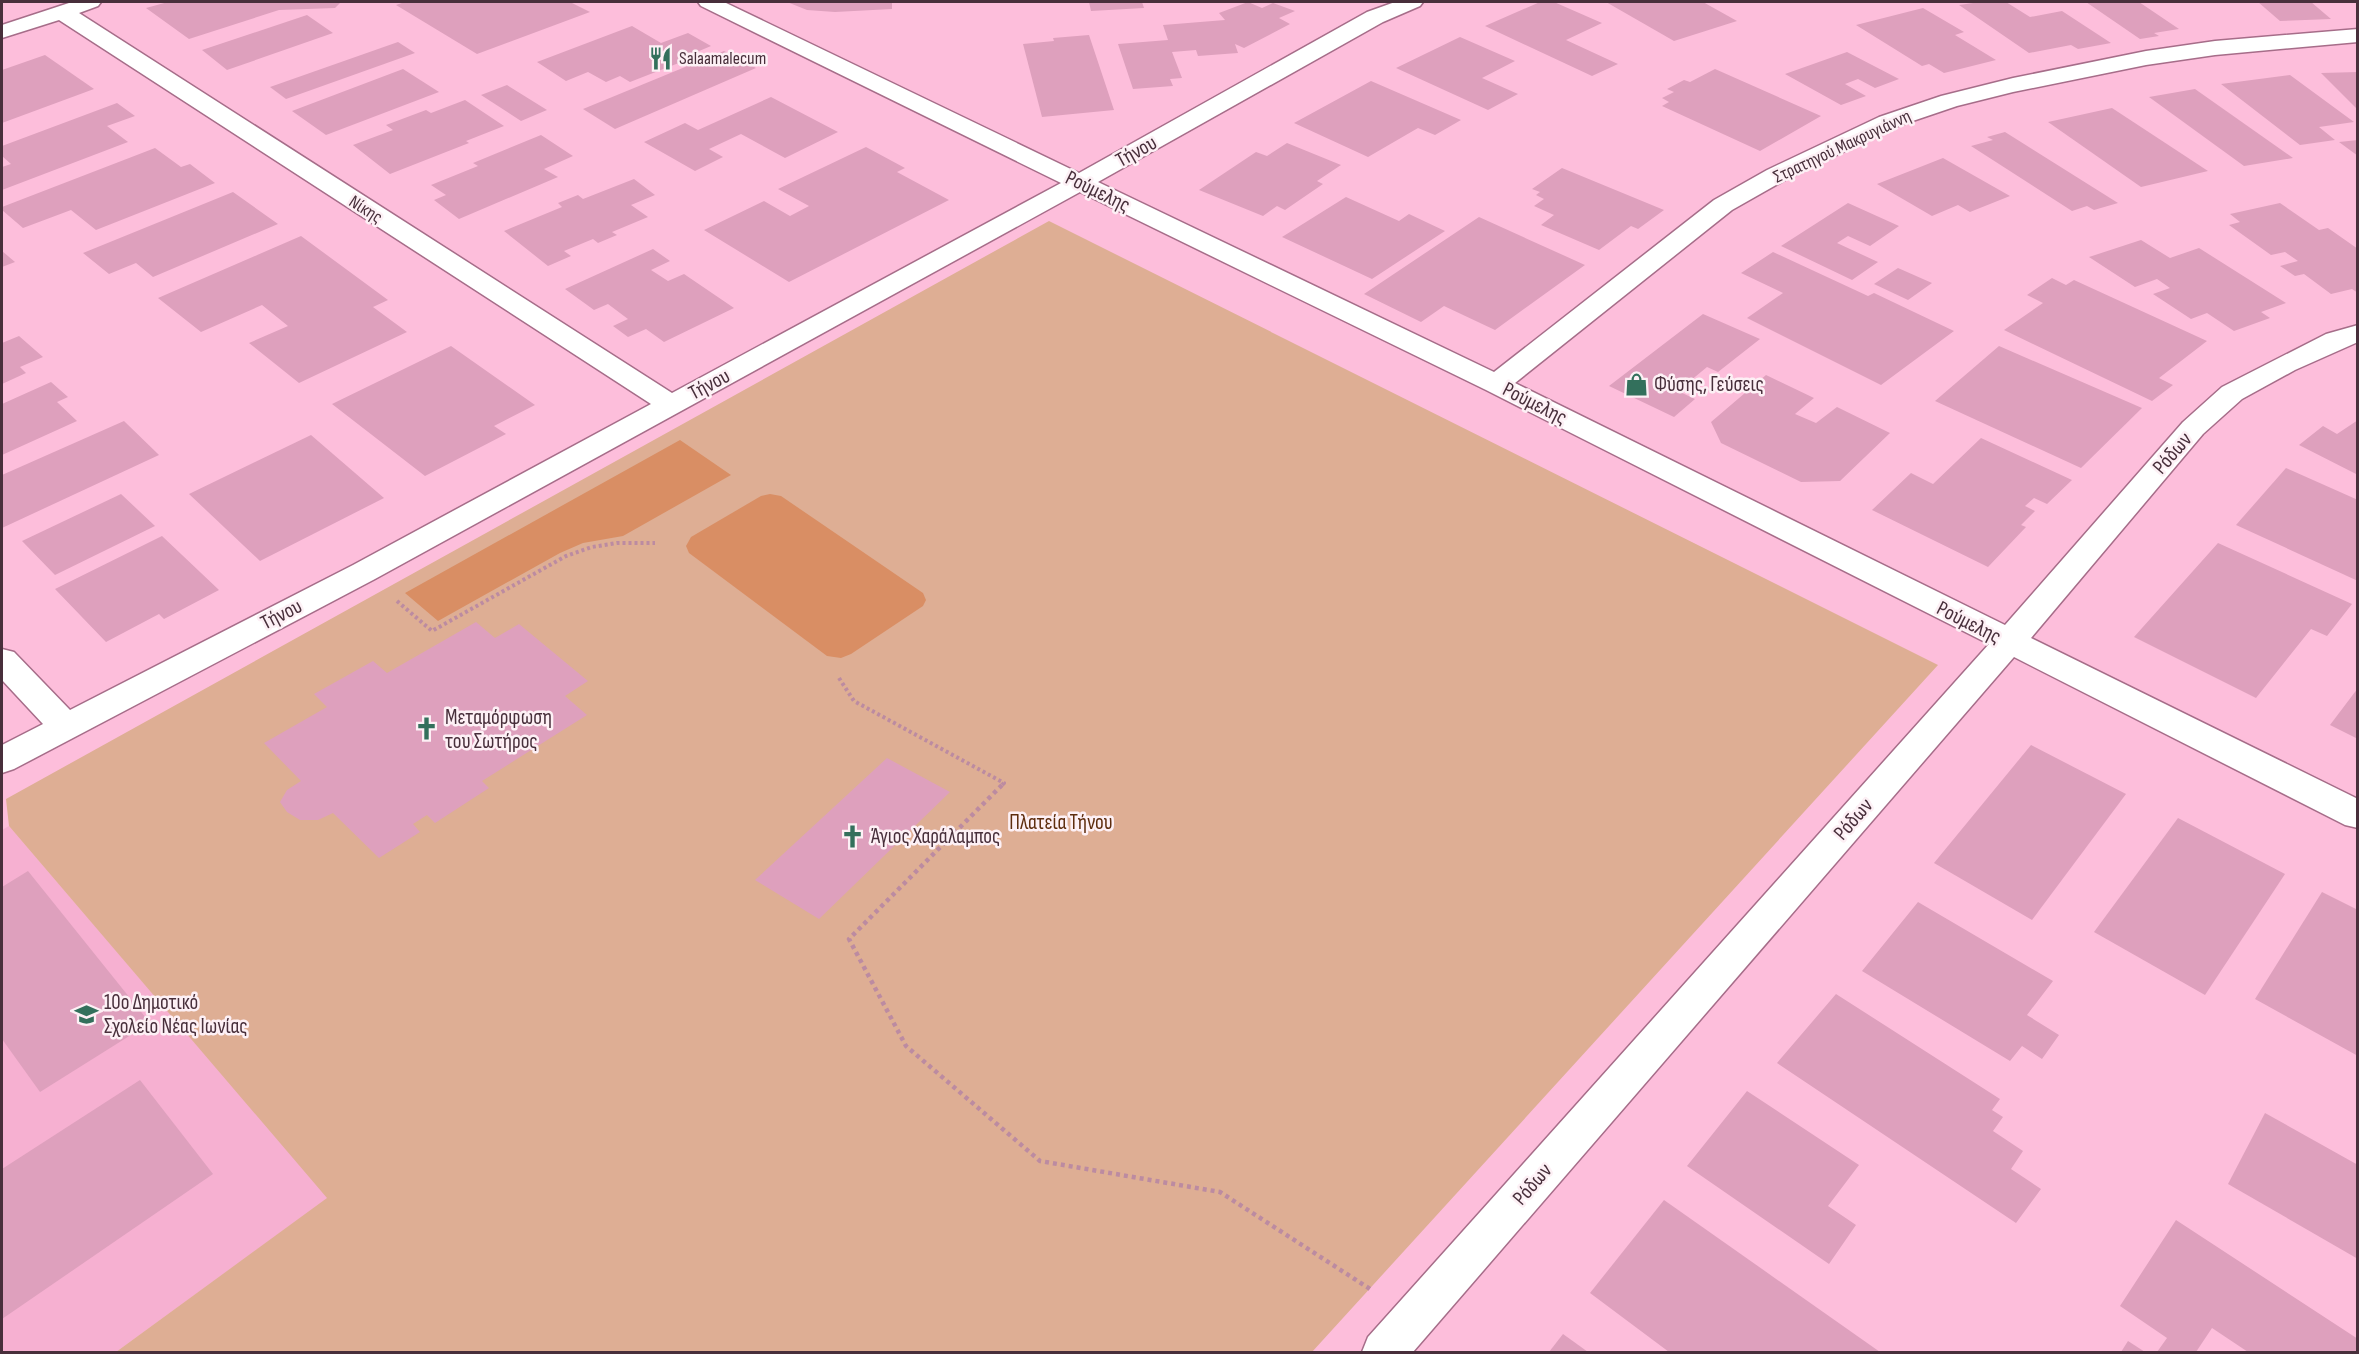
<svg xmlns="http://www.w3.org/2000/svg" width="2359" height="1354" font-family="'Sofia Sans Condensed',sans-serif">
  <rect width="100%" height="100%" fill="#fdbedb"/>
  <polygon fill="#f6b0d1" points="9,826 328,1198 116,1352 2,1352 2,830"/>
  <polygon fill="#deae94" points="1049,221 1938,665 1312,1352 116,1352 327,1198 9,826 6,799"/>
  <g fill="#d98e64">
    <polygon points="680,440 731,475 623,536 583,543 560,553 438,621 405,593"/>
    <polygon points="770,494 781,496 923,593 926,600 923,606 851,654 841,658 827,656 689,553 686,546 691,537 761,496"/>
  </g>
  <g fill="#dea0bd">
    <polygon points="168,2 341,2 335,8 279,10 189,39 146,8"/>
    <polygon points="405,2 570,2 590,12 477,54 396,5"/>
    <polygon points="787,2 892,2 892,9 835,12 807,10"/>
    <polygon points="1089,2 1142,2 1144,8 1091,11"/>
    <polygon points="1248,2 1262,8 1273,3 1295,11 1279,18 1290,24 1244,48 1235,44 1238,53 1198,56 1196,50 1172,52 1182,78 1170,79 1173,86 1133,89 1118,44 1168,40 1163,25 1225,20 1219,13"/>
    <polygon points="1540,2 1554,2 1602,23 1566,40 1618,64 1592,76 1485,26"/>
    <polygon points="1606,2 1703,2 1737,21 1674,41"/>
    <polygon points="1980,2 2006,2 2030,17 2062,11 2111,43 2078,49 2071,45 2029,53 1959,5"/>
    <polygon points="2086,2 2139,2 2179,29 2154,33 2159,36 2140,39"/>
    <polygon points="2258,2 2311,2 2331,19 2280,21"/>
    <polygon points="1923,8 1964,32 1955,35 1996,60 1944,73 1929,64 1922,66 1856,25"/>
    <polygon points="307,15 333,33 227,70 202,50"/>
    <polygon points="632,26 661,43 688,33 711,46 685,57 689,59 630,82 620,76 606,82 588,72 566,81 537,62"/>
    <polygon points="1089,35 1114,110 1042,117 1023,44 1054,41 1053,38"/>
    <polygon points="1460,37 1515,61 1482,78 1518,94 1488,110 1396,68"/>
    <polygon points="398,42 415,53 286,99 270,87"/>
    <polygon points="724,51 756,68 615,129 583,109"/>
    <polygon points="1847,52 1899,79 1875,88 1858,79 1845,84 1866,96 1841,105 1785,74"/>
    <polygon points="45,55 94,89 2,123 2,70"/>
    <polygon points="403,69 439,92 326,135 292,111"/>
    <polygon points="1715,69 1821,116 1760,151 1662,106 1669,102 1662,98 1674,92 1667,89 1684,80 1690,82"/>
    <polygon points="2358,72 2358,110 2321,73"/>
    <polygon points="2290,75 2354,122 2319,127 2335,140 2300,145 2221,84"/>
    <polygon points="1371,81 1461,120 1435,135 1418,128 1368,157 1294,123"/>
    <polygon points="507,85 547,110 521,121 481,95"/>
    <polygon points="2195,89 2293,158 2244,166 2149,97"/>
    <polygon points="771,97 838,132 785,158 741,134 709,149 723,157 695,171 644,142 685,123 698,130"/>
    <polygon points="465,100 504,126 466,141 469,143 390,174 353,145 393,130 386,125 426,110 431,113"/>
    <polygon points="117,103 135,116 107,126 128,142 2,190 2,167 11,164 2,156 2,146"/>
    <polygon points="2112,108 2208,171 2141,187 2048,122"/>
    <polygon points="2005,132 2118,203 2094,210 2087,206 2072,211 1971,146 1993,140 1987,137"/>
    <polygon points="541,135 573,156 544,169 558,177 459,219 434,200 446,195 431,185 478,166 473,163"/>
    <polygon points="2358,140 2358,156 2339,142"/>
    <polygon points="1287,143 1341,165 1317,181 1323,184 1285,210 1277,206 1263,216 1199,190 1256,152 1267,156"/>
    <polygon points="866,147 905,168 897,172 949,200 789,282 704,230 764,201 790,216 809,206 778,189"/>
    <polygon points="155,148 181,167 190,164 215,183 96,230 71,210 23,228 2,210 2,207"/>
    <polygon points="1943,158 2010,196 1970,212 1958,205 1932,216 1877,184"/>
    <polygon points="1562,168 1664,210 1638,229 1631,226 1599,250 1541,225 1554,215 1534,206 1544,199 1536,195 1540,192 1532,189"/>
    <polygon points="634,179 655,195 631,205 648,217 612,232 617,235 598,243 593,239 564,251 571,256 548,266 504,231 562,207 558,203 578,195 583,199"/>
    <polygon points="233,192 278,224 153,277 136,263 109,274 83,253"/>
    <polygon points="1346,197 1399,221 1409,214 1445,231 1372,279 1282,237"/>
    <polygon points="1848,203 1899,226 1870,246 1848,236 1837,243 1878,262 1852,280 1781,246"/>
    <polygon points="2280,203 2319,230 2328,228 2358,249 2358,293 2352,289 2331,294 2304,274 2295,276 2280,266 2298,261 2285,252 2271,255 2229,225 2240,222 2230,214"/>
    <polygon points="1479,217 1585,265 1495,330 1444,306 1421,322 1364,294"/>
    <polygon points="301,236 388,300 373,307 407,332 299,383 249,343 288,326 262,305 201,332 158,298"/>
    <polygon points="2141,240 2170,258 2199,248 2286,303 2261,312 2270,318 2234,331 2207,313 2191,319 2153,294 2170,288 2157,279 2135,287 2089,257"/>
    <polygon points="653,249 670,261 651,270 668,281 684,274 734,308 664,342 646,329 628,337 613,326 628,319 608,304 594,310 565,289"/>
    <polygon points="2,251 15,262 2,267"/>
    <polygon points="1773,252 1868,296 1874,293 1954,331 1881,385 1747,318 1783,293 1741,273"/>
    <polygon points="1898,268 1932,283 1908,300 1874,284"/>
    <polygon points="2052,278 2066,285 2074,280 2207,341 2159,378 2173,385 2152,401 2004,330 2043,303 2027,295"/>
    <polygon points="1703,314 1760,339 1718,372 1707,367 1678,391 1695,399 1674,417 1609,386"/>
    <polygon points="19,336 43,357 20,367 26,373 2,384 2,343"/>
    <polygon points="451,346 535,405 494,426 506,434 425,476 332,404"/>
    <polygon points="1999,346 2142,408 2081,468 1935,401"/>
    <polygon points="1766,375 1814,398 1795,414 1816,423 1837,407 1890,433 1840,481 1801,482 1721,443 1711,422"/>
    <polygon points="51,382 68,397 57,402 77,421 2,455 2,404"/>
    <polygon points="2358,420 2358,475 2299,445 2323,426 2337,434"/>
    <polygon points="124,421 159,455 2,528 2,475"/>
    <polygon points="311,435 384,498 260,561 189,494"/>
    <polygon points="1981,438 2072,480 2047,504 2034,498 2025,506 2035,511 2021,525 2026,527 1988,567 1872,510 1911,473 1933,484"/>
    <polygon points="2286,468 2358,500 2358,581 2236,525"/>
    <polygon points="121,494 155,526 55,575 22,541"/>
    <polygon points="162,536 219,590 164,619 159,614 106,642 55,589"/>
    <polygon points="2218,543 2352,604 2327,636 2311,629 2256,698 2134,637"/>
    <polygon points="476,622 495,638 519,624 588,681 565,696 587,715 482,781 489,788 435,823 427,815 413,824 420,832 379,858 333,813 318,820 300,820 287,812 280,802 287,790 301,781 264,743 327,707 314,694 373,661 387,673"/>
    <polygon points="2358,688 2358,739 2330,725"/>
    <polygon points="2031,745 2126,794 2032,920 1934,863"/>
    <polygon points="887,758 950,792 819,919 755,880"/>
    <polygon points="2178,818 2285,874 2205,995 2094,932"/>
    <polygon points="28,871 150,1023 40,1092 2,1039 2,887"/>
    <polygon points="2322,892 2358,910 2358,1056 2255,999"/>
    <polygon points="1918,902 2053,981 2027,1015 2059,1035 2042,1059 2022,1046 2010,1061 1862,971"/>
    <polygon points="1836,994 2000,1099 1992,1110 2003,1117 1993,1131 2023,1151 2011,1169 2041,1189 2016,1223 1777,1063"/>
    <polygon points="140,1080 213,1174 2,1319 2,1169"/>
    <polygon points="1747,1091 1859,1165 1828,1206 1856,1225 1829,1264 1687,1166"/>
    <polygon points="2265,1113 2358,1165 2358,1259 2228,1184"/>
    <polygon points="1664,1200 1880,1352 1669,1352 1590,1293"/>
    <polygon points="2176,1220 2358,1339 2358,1352 2248,1352 2212,1328 2196,1352 2157,1352 2167,1338 2120,1306"/>
    <polygon points="1563,1334 1588,1352 1549,1352"/>
    <polygon points="2128,1341 2145,1352 2121,1352"/>
  </g>
  <g fill="none" stroke-linecap="round" stroke-linejoin="round">
    <defs>
      <polygon id="minor" points="72,2 101,2 98,6 79,13 672,393 1061,183 701,6 698,2 724,2 1079,173 1367,12 1395,2 1423,2 1420,6 1383,22 1098,182 1494,372 1714,200 1767,170 1879,117 1941,96 2013,78 2146,51 2215,41 2358,29 2358,42 2215,55 2146,65 2013,92 1957,106 1895,127 1785,180 1732,210 1515,383 2005,625 2183,422 2222,387 2326,334 2358,325 2358,342 2295,370 2242,399 2203,434 2031,638 2358,799 2358,828 2345,825 2014,657 1413,1352 1362,1352 1368,1337 1989,644 1486,390 1080,192 375,579 14,769 2,773 2,745 43,724 2,680 2,649 14,652 70,710 353,565 651,404 59,20 2,38 2,25"/>
    </defs>
    <use href="#minor" stroke="#a66d89" stroke-width="3"/>
    <g stroke="#bc8ba1" stroke-width="4" stroke-dasharray="3 3" stroke-linecap="butt">
      <polyline points="397,601 432,631 566,556 592,547 617,543 655,543"/>
      <polyline points="839,678 854,701 1004,783 1001,786"/>
    </g>
    <polyline stroke="#bc8ba1" stroke-width="4.5" stroke-dasharray="4 4" stroke-linecap="butt" points="1002,785 849,939 906,1046 1040,1161 1220,1192 1370,1289"/>
    <use href="#minor" fill="#fff" fill-rule="evenodd"/>
  </g>
  <defs>
    <symbol id="restaurant-bare" viewBox="-9 -9 18 18"><path d="M-5-6h1v4h1v-4h1v4h1v-4h1v5L-1.5 .5V6h-2V.5L-5-1ZM5-6V6H3V1.5H1.5Q1.5-4 5-6Z" fill="#33705c" stroke="#fdf0f5" stroke-width="2.5" paint-order="stroke"/></symbol>
    <symbol id="shop-bare" viewBox="-9 -9 18 18"><path d="M-5-2.5h2.3a2.7 3.5 0 0 1 5.4 0H5L5.5 6h-11ZM-1.5-2.5h3a1.5 2.3 0 0 0-3 0Z" fill="#33705c" stroke="#fdf0f5" stroke-width="2.5" paint-order="stroke"/></symbol>
    <symbol id="church-bare" viewBox="-9 -9 18 18"><path d="M-1.2-6h2.4v3.5h3.3v2.4h-3.3V6h-2.4V-.1h-3.3v-2.4h3.3Z" fill="#33705c" stroke="#fdf0f5" stroke-width="2.5" paint-order="stroke"/></symbol>
    <symbol id="school-bare" viewBox="-9 -9 18 18"><path d="M0-5L7-2L0 1L-7-2ZM-4 1L0 2.5L4 1V4Q0 6-4 4Z" fill="#33705c" stroke="#fdf0f5" stroke-width="2.5" paint-order="stroke"/></symbol>
  </defs>
  <g fill-rule="evenodd">
    <use href="#restaurant-bare" x="644" y="42" width="33" height="33"/>
    <use href="#shop-bare" x="1620" y="368" width="33" height="33"/>
    <use href="#church-bare" x="410" y="712" width="33" height="33"/>
    <use href="#church-bare" x="836" y="820" width="33" height="33"/>
    <use href="#school-bare" x="70" y="998" width="33" height="33"/>
  </g>
  <g text-anchor="middle" stroke-width="5" stroke-linejoin="round" paint-order="stroke">
    <g font-size="18" fill="#482f3b" stroke="#fdf0f5" text-anchor="start">
      <text x="679" y="64">Salaamalecum</text>
    </g>
    <g font-size="18" fill="#482f3b" stroke="#fdf0f5">
      <text transform="translate(1842 146) rotate(-25)" y="6">Στρατηγού Μακρυγιάννη</text>
      <text transform="translate(366 209) rotate(33)" y="6">Νίκης</text>
    </g>
    <g font-size="21" fill="#482f3b" stroke="#fdf0f5">
      <text transform="translate(1136 151) rotate(-29)" y="7">Τήνου</text>
      <text transform="translate(1098 191) rotate(26)" y="7">Ρούμελης</text>
      <text transform="translate(709 384) rotate(-28)" y="7">Τήνου</text>
      <text transform="translate(1535 403) rotate(27)" y="7">Ρούμελης</text>
      <text transform="translate(2172 453) rotate(-49)" y="7">Ρόδων</text>
      <text transform="translate(281 614) rotate(-27)" y="7">Τήνου</text>
      <text transform="translate(1969 622) rotate(27)" y="7">Ρούμελης</text>
      <text transform="translate(1853 819) rotate(-49)" y="7">Ρόδων</text>
      <text transform="translate(1532 1184) rotate(-49)" y="7">Ρόδων</text>
    </g>
    <g font-size="21" fill="#482f3b" stroke="#fdf0f5" text-anchor="start">
      <text x="1654" y="391">Φύσης, Γεύσεις</text>
      <text x="445" y="724">Μεταμόρφωση<tspan x="445" dy="24">του Σωτήρος</tspan></text>
      <text x="871" y="843">Άγιος Χαράλαμπος</text>
      <text x="104" y="1009">10ο Δημοτικό<tspan x="104" dy="24">Σχολείο Νέας Ιωνίας</tspan></text>
    </g>
    <g font-size="21" fill="#5e2d0e" stroke="#fdf0f5">
      <text x="1061" y="829">Πλατεία Τήνου</text>
    </g>
  </g>
  <rect width="2359" height="1354" fill="none" stroke="#482f3b" stroke-width="6"/>
</svg>
